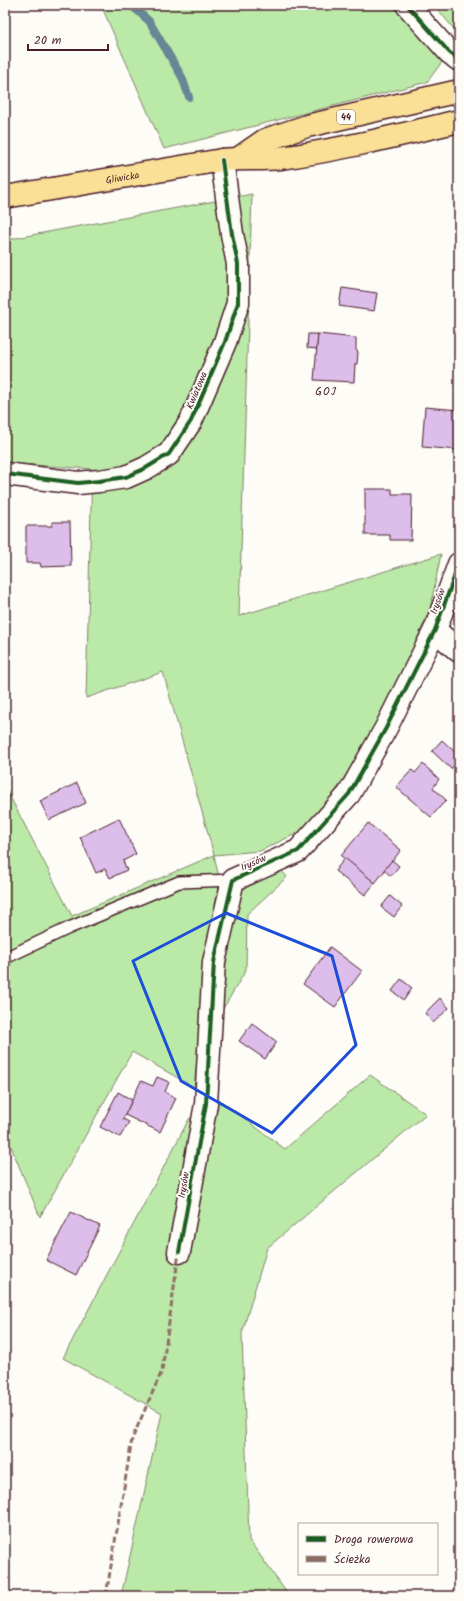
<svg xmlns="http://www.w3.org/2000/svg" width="464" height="1601" font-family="Kalam,sans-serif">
  <rect width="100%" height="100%" fill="#fdfcf7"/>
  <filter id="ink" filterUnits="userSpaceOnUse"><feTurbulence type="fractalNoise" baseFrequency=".025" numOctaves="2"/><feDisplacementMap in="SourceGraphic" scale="8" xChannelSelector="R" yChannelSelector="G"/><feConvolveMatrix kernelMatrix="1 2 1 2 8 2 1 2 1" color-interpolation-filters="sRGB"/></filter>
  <g filter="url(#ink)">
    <g fill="#bbe9a8" stroke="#82846a">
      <polygon points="101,5 392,5 410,24 442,62 427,82 164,149"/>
      <polygon points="434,5 459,5 459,35"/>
      <polygon points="252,194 239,616 441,554 430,609 384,715 314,825 260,851 214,855 221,887 282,871 287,877 247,914 246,970 220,1014 202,1020 194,1087 132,1052 40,1217 5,1132 5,787 72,916 214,855 163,672 86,698 92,469 5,463 5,240"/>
      <polygon points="370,1075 426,1114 267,1248 242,1333 249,1540 289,1596 121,1596 162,1413 63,1358 189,1119 217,1098 285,1149"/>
    </g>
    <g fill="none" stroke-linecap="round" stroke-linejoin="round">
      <polyline stroke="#688695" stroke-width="8" points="131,5 149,21 182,77 189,97"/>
    </g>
    <g fill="#ddbdea" stroke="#4a1f2b">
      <polygon points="342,288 377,293 374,311 339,306"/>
      <polygon points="308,334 318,334 317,349 307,348"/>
      <polygon points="318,334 356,338 356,350 358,352 357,364 355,364 354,382 314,380"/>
      <polygon points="425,407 459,410 459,450 422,447"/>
      <polygon points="365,489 392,489 392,494 412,494 411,540 390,540 390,535 365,535"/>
      <polygon points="52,522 70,522 71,566 41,567 40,563 26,563 26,526 52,526"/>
      <polygon points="442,740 459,756 459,760 451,769 432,751"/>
      <polygon points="423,764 439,779 433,788 446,800 431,817 396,787 412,770 415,773"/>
      <polygon points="77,783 86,803 49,820 40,801"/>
      <polygon points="119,818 136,854 123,861 127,870 110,878 105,869 96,873 80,837"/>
      <polygon points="368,823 401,850 375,883 341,856"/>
      <polygon points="345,858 375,883 365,895 335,871"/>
      <polygon points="392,860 399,866 391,876 384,870"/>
      <polygon points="390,896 402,906 394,917 381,907"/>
      <polygon points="330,947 362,971 335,1007 303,984"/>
      <polygon points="401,979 412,988 404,1000 392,991"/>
      <polygon points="440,998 449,1008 433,1023 425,1013"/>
      <polygon points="252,1023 277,1042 265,1059 239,1041"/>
      <polygon points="157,1077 169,1082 165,1092 176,1098 160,1132 125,1115 141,1081 153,1086"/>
      <polygon points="118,1092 132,1100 123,1119 129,1122 120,1137 100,1127"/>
      <polygon points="71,1212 100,1226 76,1275 46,1260"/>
    </g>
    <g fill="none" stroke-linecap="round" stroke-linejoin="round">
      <defs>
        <polyline id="lane" points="5,958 69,928 179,882 233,880"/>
        <g id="street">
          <polyline points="407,5 449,52 459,60"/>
          <polyline points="5,474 78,483 99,481 126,477 146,468 169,454 191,421 225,342 238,303 238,264 232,234 222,160"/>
          <polyline points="435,630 459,651"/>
          <polyline points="179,1252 206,1104 214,962 233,880 298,851 349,794 386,728 435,630 459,564"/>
        </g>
        <g id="primary">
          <polyline points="239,158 265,140 307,126 459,91"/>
          <path id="s1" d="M 5,197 L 222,160 C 242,158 261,160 280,158 C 340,150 400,135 459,121"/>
        </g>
      </defs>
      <use href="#lane" stroke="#4a1f2b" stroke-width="14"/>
      <use href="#street" stroke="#4a1f2b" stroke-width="25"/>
      <use href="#primary" stroke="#4a1f2b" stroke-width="25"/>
      <use href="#lane" stroke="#fdfcf7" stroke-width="11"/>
      <use href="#street" stroke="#fdfcf7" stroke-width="22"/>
      <use href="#primary" stroke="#fadf96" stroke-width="22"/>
      <polyline stroke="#8d6e63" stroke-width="3" stroke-dasharray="6 3" stroke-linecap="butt" points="106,1596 132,1439 162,1371 179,1252"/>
      <defs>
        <g id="cycleway">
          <polyline points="407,5 449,52 459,60"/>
          <polyline points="5,474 78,483 99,481 126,477 146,468 169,454 191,421 225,342 238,303 238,264 232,234 222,160"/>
          <polyline points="179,1252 206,1104 214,962 233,880 298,851 349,794 386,728 435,630 459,564"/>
        </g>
      </defs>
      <use href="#cycleway" stroke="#fdfcf7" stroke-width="6"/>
      <use href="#cycleway" stroke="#1b5e20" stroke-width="4"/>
    </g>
  </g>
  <path fill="none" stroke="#1d4ed8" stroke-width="3" stroke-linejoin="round" d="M 226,913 L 332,956 L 356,1045 L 272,1133 L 181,1081 L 133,961 Z"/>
  <g text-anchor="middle" stroke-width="4" stroke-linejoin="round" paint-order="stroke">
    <rect fill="#fdfcf7" stroke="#806168" stroke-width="1" x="337" y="110" width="18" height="14" rx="3"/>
    <g font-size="9" font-weight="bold" fill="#4a1f2b">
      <text x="346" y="120">44</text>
    </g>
    <g font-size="10" fill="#4a1f2b" stroke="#fdfcf7">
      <text dy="4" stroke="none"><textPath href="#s1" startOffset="119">Gliwicka</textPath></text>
      <text transform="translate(196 390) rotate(-67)" y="4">Kwiatowa</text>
      <text transform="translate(437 601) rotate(-70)" y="4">Irysów</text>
      <text transform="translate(253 862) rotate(-24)" y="4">Irysów</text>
      <text transform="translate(183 1185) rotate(-80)" y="4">Irysów</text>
    </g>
    <g font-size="11" letter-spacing="1" fill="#4a1f2b" stroke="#fdfcf7">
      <text x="326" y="395">GOJ</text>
    </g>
  </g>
  <rect width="464" height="1601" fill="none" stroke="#fdfcf7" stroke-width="20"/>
  <rect x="10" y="10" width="444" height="1581" fill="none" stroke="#4a1f2b" stroke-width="1.5" filter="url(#ink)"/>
  <rect x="298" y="1523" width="140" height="52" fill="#fdfcf7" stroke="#b5a4a5"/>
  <rect x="306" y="1536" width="20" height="6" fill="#1b5e20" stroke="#b5a4a5"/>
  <text x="334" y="1543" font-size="12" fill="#4a1f2b">Droga rowerowa</text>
  <rect x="306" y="1556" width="20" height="6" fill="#8d6e63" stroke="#b5a4a5"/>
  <text x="334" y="1563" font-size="12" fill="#4a1f2b">Ścieżka</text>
  <path d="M28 44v6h80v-6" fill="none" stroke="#4a1f2b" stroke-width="2"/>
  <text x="34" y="44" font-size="12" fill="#4a1f2b" stroke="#fdfcf7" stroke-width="3" paint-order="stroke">20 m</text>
</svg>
